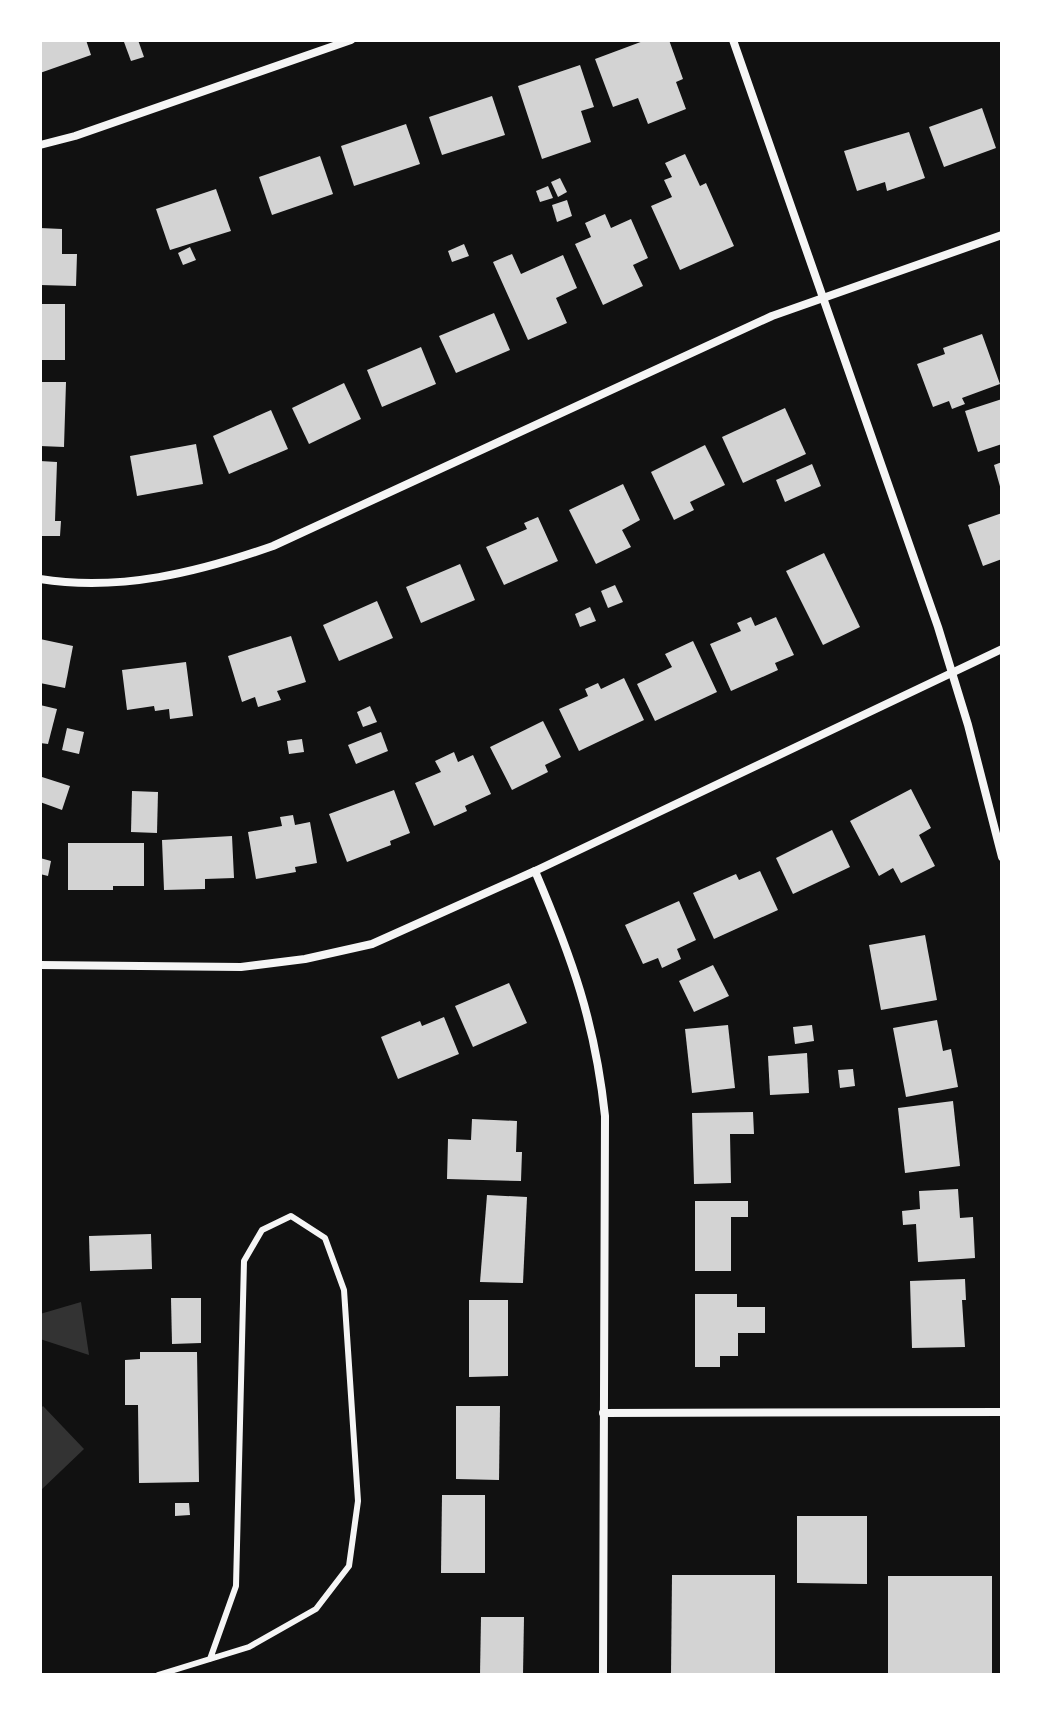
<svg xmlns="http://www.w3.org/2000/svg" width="1042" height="1715" font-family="Poppins,sans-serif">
  <rect width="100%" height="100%" fill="#111"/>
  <g fill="#333">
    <polygon points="81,1302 89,1355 40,1339 40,1314"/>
    <polygon points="43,1406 84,1449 40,1491 40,1409"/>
  </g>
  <g fill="#d3d3d3">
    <polygon points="40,40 86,40 91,55 40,73"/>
    <polygon points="130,40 138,40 144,57 131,61 124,42"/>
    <polygon points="646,40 669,40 683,79 676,82 686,109 648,124 638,98 613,107 595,59"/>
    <polygon points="580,65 594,107 581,111 591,142 542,159 518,86"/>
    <polygon points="492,96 505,135 442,155 429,117"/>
    <polygon points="982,108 996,148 944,167 929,127"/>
    <polygon points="406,124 420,164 354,186 341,146"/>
    <polygon points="909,132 925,178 887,191 885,182 857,191 844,151"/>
    <polygon points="685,154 700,186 706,183 734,246 680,270 651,206 672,197 664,180 672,177 665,163"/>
    <polygon points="320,156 333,194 272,215 259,177"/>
    <polygon points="560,178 567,192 558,197 551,182"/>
    <polygon points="548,186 553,198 540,202 536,191"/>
    <polygon points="216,189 231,231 170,250 156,209"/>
    <polygon points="567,200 572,216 557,222 552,205"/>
    <polygon points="605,214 611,228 631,219 648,258 633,265 643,286 603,305 575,244 591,237 585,223"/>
    <polygon points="40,228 62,229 62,254 77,254 76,286 40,285"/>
    <polygon points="464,244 469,256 452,262 448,251"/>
    <polygon points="190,247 196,260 183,265 178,253"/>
    <polygon points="512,254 521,274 563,255 577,288 556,298 567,323 528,340 493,262"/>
    <rect x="40" y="304" width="25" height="56"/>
    <polygon points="494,313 510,350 456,373 439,336"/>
    <polygon points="982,334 1000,384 962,398 965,404 952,409 949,401 933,407 917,364 945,354 943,348"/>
    <polygon points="421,347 436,384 382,407 367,370"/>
    <polygon points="40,382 66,382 64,447 40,446"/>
    <polygon points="344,383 361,419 309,444 292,408"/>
    <polygon points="1002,399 1002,444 978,452 965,411"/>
    <polygon points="785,408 806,454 743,483 722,437"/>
    <polygon points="271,410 288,449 229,474 213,436"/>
    <polygon points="196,444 203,484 137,496 130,456"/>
    <polygon points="705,445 725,485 690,502 694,510 674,520 651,472"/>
    <polygon points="40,461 57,462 55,521 61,521 60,536 40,536"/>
    <polygon points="1002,462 1002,489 1001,490 994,465"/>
    <polygon points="812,464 821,486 785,502 776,480"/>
    <polygon points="623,484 640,520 622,530 631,547 596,564 569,510"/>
    <polygon points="1002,513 1002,559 983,566 968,525"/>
    <polygon points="538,517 558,561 504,585 486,547 527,529 524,523"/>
    <polygon points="824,553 860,627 823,645 786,571"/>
    <polygon points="460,564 475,600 421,623 406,587"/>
    <polygon points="615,585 623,602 608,608 601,591"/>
    <polygon points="377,601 393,638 339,661 323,625"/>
    <polygon points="590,607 596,621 580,627 575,614"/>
    <polygon points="751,617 755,626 776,617 794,655 775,663 778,670 731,691 710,644 741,631 737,623"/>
    <polygon points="291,636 306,682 277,691 281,700 258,707 255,697 242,702 228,656"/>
    <polygon points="40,639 73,646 65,688 40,683"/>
    <polygon points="693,641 717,692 655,721 637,684 672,667 665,654"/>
    <polygon points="186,662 193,716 170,719 169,709 155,711 154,706 127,710 122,670"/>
    <polygon points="624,678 644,720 579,751 559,709 588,696 585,689 598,683 601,689"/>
    <polygon points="40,705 57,709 48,744 40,743"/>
    <polygon points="370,706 377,722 363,727 357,712"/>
    <polygon points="543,721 561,757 545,765 548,772 512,790 490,747"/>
    <polygon points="67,728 84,732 79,754 62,750"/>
    <polygon points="381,732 388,751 356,764 348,745"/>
    <polygon points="302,739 304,752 289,754 287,741"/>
    <polygon points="454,752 458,762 473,755 491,794 465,806 467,811 434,826 415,783 441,772 435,761"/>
    <polygon points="42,777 70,786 62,810 40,802"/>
    <polygon points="911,789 931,828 919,835 935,866 901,883 893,868 879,876 850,821"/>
    <polygon points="394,790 410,833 390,841 391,845 347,862 329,814"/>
    <polygon points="132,791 158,792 157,833 131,832"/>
    <polygon points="293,815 295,825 310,822 317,863 295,867 296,872 256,879 248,832 282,826 280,817"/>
    <polygon points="832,830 850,867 793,894 776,858"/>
    <polygon points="232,836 234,878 205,879 205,889 164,890 162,840"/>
    <polygon points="68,843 144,843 144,886 113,886 113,890 68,890"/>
    <polygon points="40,858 51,861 48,876 40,874"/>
    <polygon points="760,871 778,910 714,939 693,893 736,874 739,880"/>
    <polygon points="679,901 696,940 677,949 681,959 662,968 658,958 643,964 625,925"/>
    <polygon points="925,935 937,1000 881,1010 869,945"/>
    <polygon points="713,965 729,996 694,1012 679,981"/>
    <polygon points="509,983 527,1023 473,1047 455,1006"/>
    <polygon points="444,1017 459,1054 398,1079 381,1037 420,1021 422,1026"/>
    <polygon points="937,1020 943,1051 951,1049 958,1087 906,1097 893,1028"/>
    <polygon points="728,1025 735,1088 692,1093 685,1029"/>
    <polygon points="812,1025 814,1041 795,1044 793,1027"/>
    <polygon points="807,1053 809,1093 770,1095 768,1056"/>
    <polygon points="853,1069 855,1086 840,1088 838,1070"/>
    <polygon points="953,1101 960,1166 905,1173 898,1108"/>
    <polygon points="753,1112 754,1134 730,1134 731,1183 694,1184 692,1113"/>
    <polygon points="472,1119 517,1121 516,1152 522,1152 521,1181 447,1179 448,1139 471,1140"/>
    <polygon points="958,1189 960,1218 973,1217 975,1258 918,1262 916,1224 903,1225 902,1211 920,1209 919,1191"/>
    <polygon points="487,1195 527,1197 523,1283 480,1282"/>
    <polygon points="695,1201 748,1201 748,1217 731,1217 731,1271 695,1271"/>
    <polygon points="151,1234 152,1269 90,1271 89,1236"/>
    <polygon points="965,1279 966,1300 962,1300 965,1347 912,1348 910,1281"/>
    <polygon points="695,1294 737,1294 737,1307 765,1307 765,1333 738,1333 738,1356 720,1356 720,1367 695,1367"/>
    <polygon points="171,1298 201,1298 201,1343 172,1344"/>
    <polygon points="469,1300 508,1300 508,1376 469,1377"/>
    <polygon points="140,1352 197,1352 199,1482 139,1483 138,1405 125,1405 125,1360 140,1359"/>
    <polygon points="456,1406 500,1406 499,1480 456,1479"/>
    <polygon points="442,1495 485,1495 485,1573 441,1573"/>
    <polygon points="175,1503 189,1503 190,1515 175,1516"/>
    <polygon points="797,1516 867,1516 867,1584 797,1583"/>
    <polygon points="672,1575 775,1575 775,1675 671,1675"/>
    <rect x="888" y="1576" width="104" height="99"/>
    <polygon points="481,1617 524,1617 523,1675 480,1675"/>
  </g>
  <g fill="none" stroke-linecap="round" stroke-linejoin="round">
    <polyline stroke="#f5f5f5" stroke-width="6" points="158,1675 249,1647 316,1609 349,1566 358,1501 344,1290 325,1238 291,1216 262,1230 244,1261 236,1586 210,1659"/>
    <g stroke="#f5f5f5" stroke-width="8">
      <polyline points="733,40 938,627 968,725 1002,857"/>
      <polyline points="40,145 75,136 351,40"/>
      <path d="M 40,579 C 120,592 199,572 273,546 L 772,316 L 1002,235"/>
      <path d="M 535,871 C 572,958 595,1022 605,1116 L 603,1675"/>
      <polyline points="40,965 241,967 305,959 372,944 535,871 1002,649"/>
      <polyline points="603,1413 1002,1412"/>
    </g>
  </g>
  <rect width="1042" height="1715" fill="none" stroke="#ffffff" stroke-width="84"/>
</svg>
